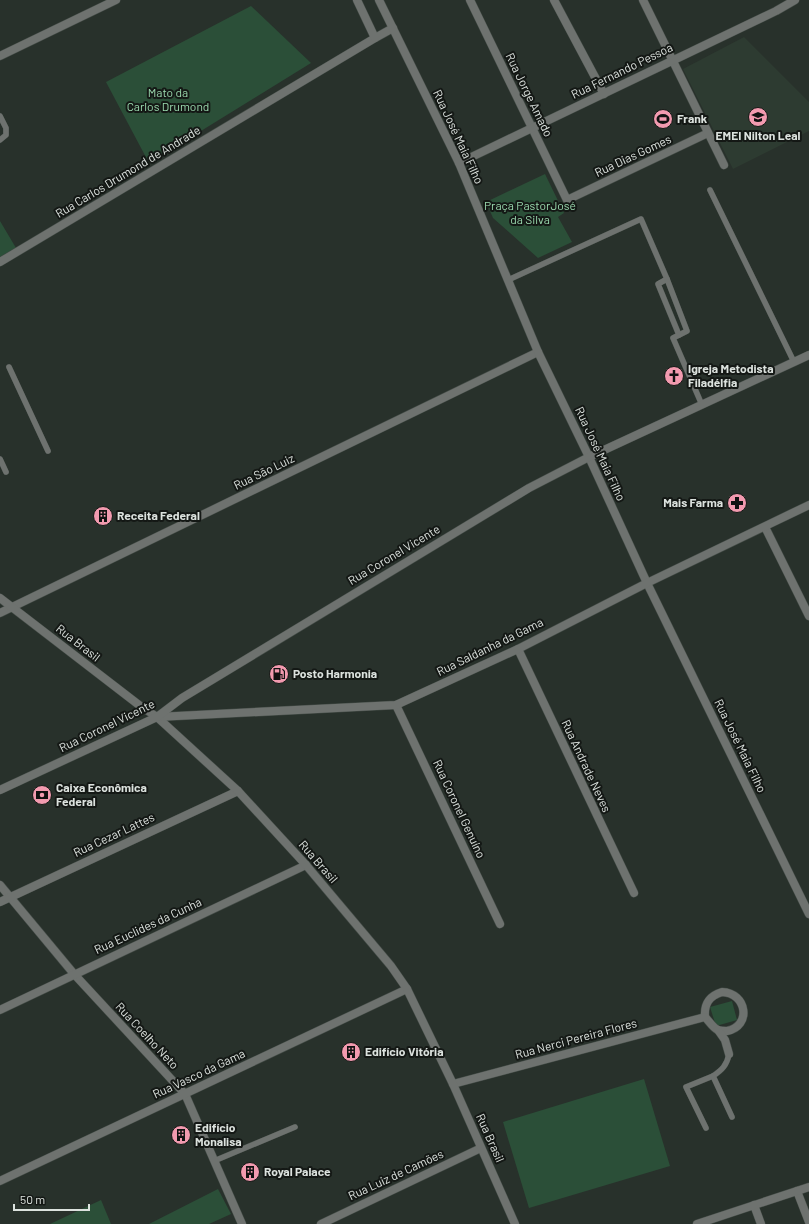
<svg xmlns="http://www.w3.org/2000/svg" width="809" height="1224" font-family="Barlow,sans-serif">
  <rect width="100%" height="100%" fill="#28312b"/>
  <polygon fill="#2d3b31" points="744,37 809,102 809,131 733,169 683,69"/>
  <g fill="#2b4f38">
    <polygon points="251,6 311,63 149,163 106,82"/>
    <polygon points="545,174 564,213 558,217 572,242 538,258 493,218 486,202"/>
    <polygon points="0,221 16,248 0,257"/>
    <polygon points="732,1001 737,1020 716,1026 710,1007"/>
    <polygon points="644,1079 670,1166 529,1208 503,1122"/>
    <polygon points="218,1189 231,1214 209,1224 149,1224"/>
    <polygon points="101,1200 111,1224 50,1224"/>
  </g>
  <polygon fill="#001909" points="667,112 671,119 658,126 654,118"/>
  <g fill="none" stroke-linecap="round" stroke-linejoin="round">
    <defs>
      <g id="service">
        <polyline points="0,116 6,128 6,135 0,140"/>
        <polyline points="710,190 794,362"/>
        <polyline points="667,279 658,284 679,335"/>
        <polyline points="508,280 641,219 667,279 687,331 673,338 702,405"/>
        <polyline points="9,367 48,451"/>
        <polyline points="0,459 6,472"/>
        <path d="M 729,1054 C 727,1065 722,1070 713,1076 L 732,1117"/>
        <polyline points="706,1128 686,1087 713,1076"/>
        <polyline points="214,1161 295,1127"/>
      </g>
      <g id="minor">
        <polyline points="470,0 567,200 708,133"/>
        <polyline points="554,0 604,94"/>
        <polyline points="643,0 724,165"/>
        <polyline points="459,163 776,11 795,0"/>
        <polyline points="0,262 375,38"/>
        <polyline points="765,527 809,616"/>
        <polyline points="0,613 538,352"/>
        <polyline points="518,649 634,893"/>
        <polyline points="396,705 500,924"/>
        <polyline points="0,885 74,974 185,1094 242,1224"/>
        <polyline points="0,902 238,791"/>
        <path d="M 722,992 C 747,993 752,1026 727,1031 C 725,1031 721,1031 718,1030 C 713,1028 709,1021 705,1017 C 704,1004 709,996 722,992 Z"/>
        <polyline points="0,1010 306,865"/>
        <polyline points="718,1030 725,1040 729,1054"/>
        <polyline points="453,1084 705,1017"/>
        <polyline points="0,1181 407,989"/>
        <polyline points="797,1191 809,1222"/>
        <polyline points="754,1205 761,1224"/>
        <polyline points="321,1224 481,1148"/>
        <polyline points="697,1224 809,1187"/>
      </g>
      <g id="tertiary">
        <polyline points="357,0 375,38 393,28"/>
        <polyline points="379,0 459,163 538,352 589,457 647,583 809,914"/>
        <polyline points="0,56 116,0"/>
        <polyline points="0,598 139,705 157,717 238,791 306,865 391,966 407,989 453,1084 515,1224"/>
        <polyline points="157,717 396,705 518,649 647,583 809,505"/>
        <polyline points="0,790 157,717 182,698 529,488 589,457 809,355"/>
      </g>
    </defs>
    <use href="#service" stroke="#454d48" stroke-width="6"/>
    <use href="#minor" stroke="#454d48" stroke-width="9"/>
    <use href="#tertiary" stroke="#454d48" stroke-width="9"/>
    <use href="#service" stroke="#6e726f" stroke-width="5.5"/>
    <use href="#minor" stroke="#6e726f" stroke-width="8"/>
    <use href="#tertiary" stroke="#6e726f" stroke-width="8"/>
  </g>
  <defs>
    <symbol id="school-disc" viewBox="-11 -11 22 22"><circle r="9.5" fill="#f29aaf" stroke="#141815"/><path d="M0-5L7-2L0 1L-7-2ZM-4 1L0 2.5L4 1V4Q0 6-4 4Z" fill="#111"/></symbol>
    <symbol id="stadium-disc" viewBox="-11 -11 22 22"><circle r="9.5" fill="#f29aaf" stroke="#141815"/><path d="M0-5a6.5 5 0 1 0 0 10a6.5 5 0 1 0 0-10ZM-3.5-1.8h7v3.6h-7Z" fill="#111"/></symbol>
    <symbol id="church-disc" viewBox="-11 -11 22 22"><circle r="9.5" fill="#f29aaf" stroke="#141815"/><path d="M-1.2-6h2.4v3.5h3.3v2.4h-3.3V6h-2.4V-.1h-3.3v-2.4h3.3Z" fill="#111"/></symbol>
    <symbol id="pharmacy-disc" viewBox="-11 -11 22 22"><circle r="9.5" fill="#f29aaf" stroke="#141815"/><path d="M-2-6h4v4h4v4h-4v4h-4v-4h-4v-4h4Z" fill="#111"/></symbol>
    <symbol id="building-disc" viewBox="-11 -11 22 22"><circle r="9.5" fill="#f29aaf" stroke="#141815"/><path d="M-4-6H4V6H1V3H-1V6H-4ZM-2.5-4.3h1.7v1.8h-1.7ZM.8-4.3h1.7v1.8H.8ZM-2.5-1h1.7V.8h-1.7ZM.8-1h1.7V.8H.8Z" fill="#111"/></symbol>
    <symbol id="fuel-disc" viewBox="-11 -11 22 22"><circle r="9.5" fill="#f29aaf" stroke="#141815"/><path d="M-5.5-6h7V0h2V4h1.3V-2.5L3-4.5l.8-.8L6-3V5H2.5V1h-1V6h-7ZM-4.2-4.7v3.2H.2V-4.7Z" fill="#111"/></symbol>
    <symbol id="bank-disc" viewBox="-11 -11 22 22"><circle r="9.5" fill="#f29aaf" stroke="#141815"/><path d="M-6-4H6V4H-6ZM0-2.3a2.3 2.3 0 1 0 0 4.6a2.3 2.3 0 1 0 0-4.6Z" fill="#111"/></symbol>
  </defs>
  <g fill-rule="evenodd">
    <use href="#school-disc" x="747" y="106" width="22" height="22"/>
    <use href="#stadium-disc" x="652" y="108" width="22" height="22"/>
    <use href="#church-disc" x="663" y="365" width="22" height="22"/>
    <use href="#pharmacy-disc" x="726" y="492" width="22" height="22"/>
    <use href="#building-disc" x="92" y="505" width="22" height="22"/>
    <use href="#fuel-disc" x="268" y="663" width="22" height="22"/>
    <use href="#bank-disc" x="31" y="784" width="22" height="22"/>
    <use href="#building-disc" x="340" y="1041" width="22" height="22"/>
    <use href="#building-disc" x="170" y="1124" width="22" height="22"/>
    <use href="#building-disc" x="239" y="1161" width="22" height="22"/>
  </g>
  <g text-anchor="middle" stroke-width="4" stroke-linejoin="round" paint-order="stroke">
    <g font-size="12" fill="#dce2de" stroke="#141815">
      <text transform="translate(622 71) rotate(-26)" y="4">Rua Fernando Pessoa</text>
      <text transform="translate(529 95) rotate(64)" y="4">Rua Jorge Amado</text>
      <text transform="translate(458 137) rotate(65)" y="4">Rua José Maia Filho</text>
      <text transform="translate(633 156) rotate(-25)" y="4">Rua Dias Gomes</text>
      <text transform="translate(128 172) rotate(-31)" y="4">Rua Carlos Drumond de Andrade</text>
      <text transform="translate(600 454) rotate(65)" y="4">Rua José Maia Filho</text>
      <text transform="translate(264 472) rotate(-26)" y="4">Rua São Luiz</text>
      <text transform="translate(394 555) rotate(-31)" y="4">Rua Coronel Vicente</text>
      <text transform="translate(78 643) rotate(38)" y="4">Rua Brasil</text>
      <text transform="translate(490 647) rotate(-26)" y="4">Rua Saldanha da Gama</text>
      <text transform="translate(107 726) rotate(-26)" y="4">Rua Coronel Vicente</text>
      <text transform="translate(740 746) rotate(64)" y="4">Rua José Maia Filho</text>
      <text transform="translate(586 766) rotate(65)" y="4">Rua Andrade Neves</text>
      <text transform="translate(459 809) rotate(65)" y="4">Rua Coronel Genuíno</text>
      <text transform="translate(114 835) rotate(-25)" y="4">Rua Cezar Lattes</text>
      <text transform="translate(318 862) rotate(49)" y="4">Rua Brasil</text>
      <text transform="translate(148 926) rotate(-25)" y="4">Rua Euclides da Cunha</text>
      <text transform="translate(147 1036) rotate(47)" y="4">Rua Coelho Neto</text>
      <text transform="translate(576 1039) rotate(-15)" y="4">Rua Nerci Pereira Flores</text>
      <text transform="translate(199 1074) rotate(-25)" y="4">Rua Vasco da Gama</text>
      <text transform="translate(490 1138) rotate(66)" y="4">Rua Brasil</text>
      <text transform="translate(396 1175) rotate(-25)" y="4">Rua Luiz de Camões</text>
    </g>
    <g font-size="12" fill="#9bdaaf" stroke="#141815">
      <text x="168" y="97">Mato da<tspan x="168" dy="14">Carlos Drumond</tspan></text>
      <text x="530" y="210">Praça PastorJosé<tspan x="530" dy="14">da Silva</tspan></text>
    </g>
    <g font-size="12" font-weight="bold" fill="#dce2de" stroke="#141815" text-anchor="start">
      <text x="677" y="123">Frank</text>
      <text x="758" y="140" text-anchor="middle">EMEI Nilton Leal</text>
      <text x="688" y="373">Igreja Metodista<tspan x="688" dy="14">Filadélfia</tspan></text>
      <text x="723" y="507" text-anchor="end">Mais Farma</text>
      <text x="117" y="520">Receita Federal</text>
      <text x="293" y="678">Posto Harmonia</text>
      <text x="56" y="792">Caixa Econômica<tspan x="56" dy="14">Federal</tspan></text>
      <text x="365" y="1056">Edifício Vitória</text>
      <text x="195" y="1132">Edifício<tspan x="195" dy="14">Monalisa</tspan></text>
      <text x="264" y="1176">Royal Palace</text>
    </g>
  </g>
  <path d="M14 1204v6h75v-6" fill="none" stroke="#dce2de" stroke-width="2"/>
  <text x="20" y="1204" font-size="12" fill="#dce2de" stroke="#141815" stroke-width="3" paint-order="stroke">50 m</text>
</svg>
